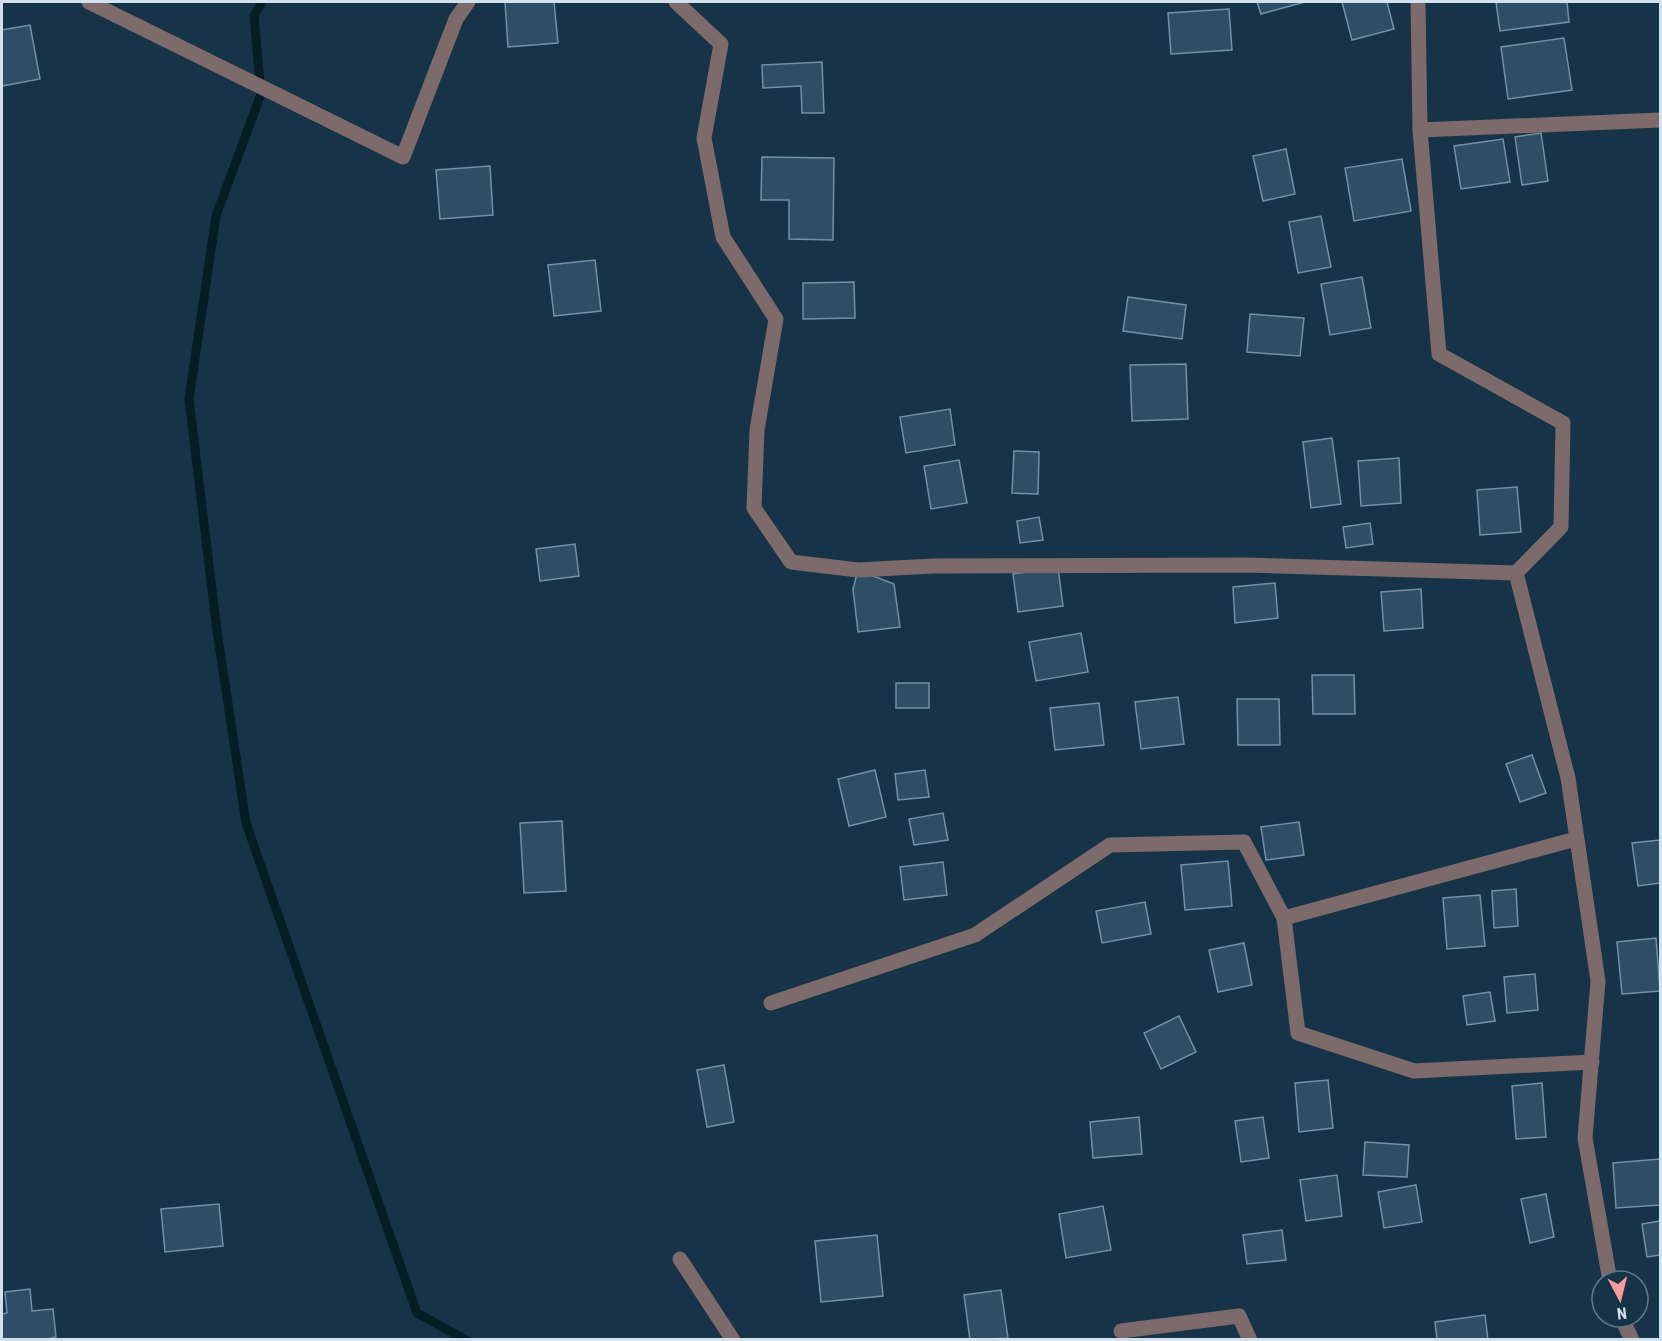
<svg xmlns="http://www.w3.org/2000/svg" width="1662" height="1341" font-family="'Roboto Condensed',sans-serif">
  <rect width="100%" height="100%" fill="#173347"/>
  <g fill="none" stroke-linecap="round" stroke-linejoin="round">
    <polyline stroke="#041e24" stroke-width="9" points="262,2 254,16 261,94 216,216 189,399 217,631 246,823 417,1313 466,1340"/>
  </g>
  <g fill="#2e4e66" stroke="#7291a9" stroke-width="1.5">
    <polygon points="505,2 554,2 558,43 508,47"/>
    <polygon points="1257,2 1305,2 1261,14"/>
    <polygon points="1342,2 1387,2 1394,29 1352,40"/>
    <polygon points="1496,2 1567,2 1569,22 1500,31"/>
    <polygon points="1229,9 1232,50 1171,54 1168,13"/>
    <polygon points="30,25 40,79 2,86 2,30"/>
    <polygon points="1564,38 1572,90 1508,99 1501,47"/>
    <polygon points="822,62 824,113 802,113 801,86 763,88 762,65"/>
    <polygon points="1541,133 1548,181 1522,185 1515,137"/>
    <polygon points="1503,139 1510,182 1461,189 1454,146"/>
    <polygon points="1286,149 1295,194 1263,201 1253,156"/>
    <polygon points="762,157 834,158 833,240 789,239 789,200 761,200"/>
    <polygon points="1402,159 1411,211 1354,221 1345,168"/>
    <polygon points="490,166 493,215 440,219 436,170"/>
    <polygon points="1321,216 1331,267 1298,273 1289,222"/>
    <polygon points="595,260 601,311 554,316 548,265"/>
    <polygon points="1362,277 1371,328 1330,335 1321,284"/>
    <polygon points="854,282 855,318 803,319 803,283"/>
    <polygon points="1128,297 1186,305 1182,339 1123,331"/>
    <polygon points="1250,314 1304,318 1300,356 1247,352"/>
    <polygon points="1186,364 1188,419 1132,421 1130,365"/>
    <polygon points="950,409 955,445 906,453 900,417"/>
    <polygon points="1332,438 1341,504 1311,508 1303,442"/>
    <polygon points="1014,451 1039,452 1038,494 1012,493"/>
    <polygon points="1399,458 1401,503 1361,506 1358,461"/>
    <polygon points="959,460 967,503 931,509 924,466"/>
    <polygon points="1517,487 1521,532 1480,535 1477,490"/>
    <polygon points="1039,517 1043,540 1020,543 1017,521"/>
    <polygon points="1370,523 1373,544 1346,548 1343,527"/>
    <polygon points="575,544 579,576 540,581 536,549"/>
    <polygon points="1058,568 1063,606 1018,612 1013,574"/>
    <polygon points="858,570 894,584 900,627 858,632 853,589"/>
    <polygon points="1275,583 1278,618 1235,623 1233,587"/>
    <polygon points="1421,589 1423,628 1384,631 1381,592"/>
    <polygon points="1081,633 1088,672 1036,681 1029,642"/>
    <polygon points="1312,675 1354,675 1355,714 1313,714"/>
    <rect x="896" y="683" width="33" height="25"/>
    <polygon points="1178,697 1184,744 1141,749 1135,702"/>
    <polygon points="1237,699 1279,699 1280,745 1238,745"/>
    <polygon points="1099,703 1104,745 1055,750 1050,708"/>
    <polygon points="1532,755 1546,793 1520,802 1506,764"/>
    <polygon points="875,770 886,817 849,826 838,779"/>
    <polygon points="925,770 929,797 898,800 895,774"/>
    <polygon points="943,813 948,840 914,845 909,819"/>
    <polygon points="562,821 566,891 524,893 520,823"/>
    <polygon points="1299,822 1304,855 1266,860 1261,827"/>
    <polygon points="1660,840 1660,883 1638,886 1632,843"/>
    <polygon points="1228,861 1232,906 1185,910 1181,865"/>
    <polygon points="943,862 947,895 904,900 900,867"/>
    <polygon points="1516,889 1518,926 1494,928 1492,891"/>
    <polygon points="1480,895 1485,946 1447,949 1443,898"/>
    <polygon points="1145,902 1151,934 1102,943 1096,911"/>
    <polygon points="1656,938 1660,991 1622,994 1617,942"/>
    <polygon points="1244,943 1252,985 1218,992 1209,950"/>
    <polygon points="1535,974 1538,1010 1507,1013 1504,977"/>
    <polygon points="1490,992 1495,1021 1467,1025 1463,996"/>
    <polygon points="1179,1016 1196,1052 1161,1069 1144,1033"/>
    <polygon points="724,1065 734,1122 707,1127 697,1070"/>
    <polygon points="1328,1080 1333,1128 1299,1132 1295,1083"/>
    <polygon points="1542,1083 1546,1137 1516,1139 1512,1086"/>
    <polygon points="1139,1117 1142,1154 1093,1158 1090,1122"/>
    <polygon points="1263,1117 1269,1158 1241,1162 1235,1121"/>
    <polygon points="1365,1142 1409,1145 1407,1177 1363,1175"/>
    <polygon points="1660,1159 1660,1205 1616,1208 1613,1163"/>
    <polygon points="1337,1175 1342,1216 1306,1221 1300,1180"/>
    <polygon points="1416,1185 1422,1222 1384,1228 1378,1192"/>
    <polygon points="1546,1194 1554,1237 1530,1243 1521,1199"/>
    <polygon points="219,1204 223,1246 165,1252 161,1209"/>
    <polygon points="1103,1206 1111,1250 1066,1258 1059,1214"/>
    <polygon points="1660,1221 1660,1255 1647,1257 1642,1224"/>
    <polygon points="1282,1230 1286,1260 1247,1264 1243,1235"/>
    <polygon points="877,1235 883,1296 821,1302 815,1241"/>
    <polygon points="30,1289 32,1311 53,1309 56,1337 44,1340 2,1340 2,1314 7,1313 5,1292"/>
    <polygon points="1001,1290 1008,1338 970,1340 964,1295"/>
    <polygon points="1485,1315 1488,1340 1437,1340 1435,1322"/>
  </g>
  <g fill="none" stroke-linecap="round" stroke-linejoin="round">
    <g stroke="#7d6a6b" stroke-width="15">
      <polyline points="89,2 403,157 456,19 468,2"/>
      <polyline points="676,2 721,44 704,138 723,237 776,319 757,430 754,508 791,562 858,570 933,566 1245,565 1516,573 1568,778 1598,981 1585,1138 1610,1281"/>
      <polyline points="1418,2 1420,130 1439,354 1563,423 1561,527 1516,573"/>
      <polyline points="1420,130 1660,120"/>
      <polyline points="1284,918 1298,1033 1414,1071 1592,1062"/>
      <polyline points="771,1003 975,935 1110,845 1244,842 1284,918 1576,839"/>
      <polyline points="680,1259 733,1340"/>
      <polyline points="1621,1317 1632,1340"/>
      <polyline points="1121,1331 1239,1316 1250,1340"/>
    </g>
  </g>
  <rect width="1662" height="1341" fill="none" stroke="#d1e2ee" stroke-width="6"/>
  <g transform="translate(1620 1299) rotate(173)"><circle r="28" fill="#173347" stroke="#61798a" stroke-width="1.5"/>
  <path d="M0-4.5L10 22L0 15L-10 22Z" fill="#f59b9d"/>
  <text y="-9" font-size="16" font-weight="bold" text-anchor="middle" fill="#d1e2ee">N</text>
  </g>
</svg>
